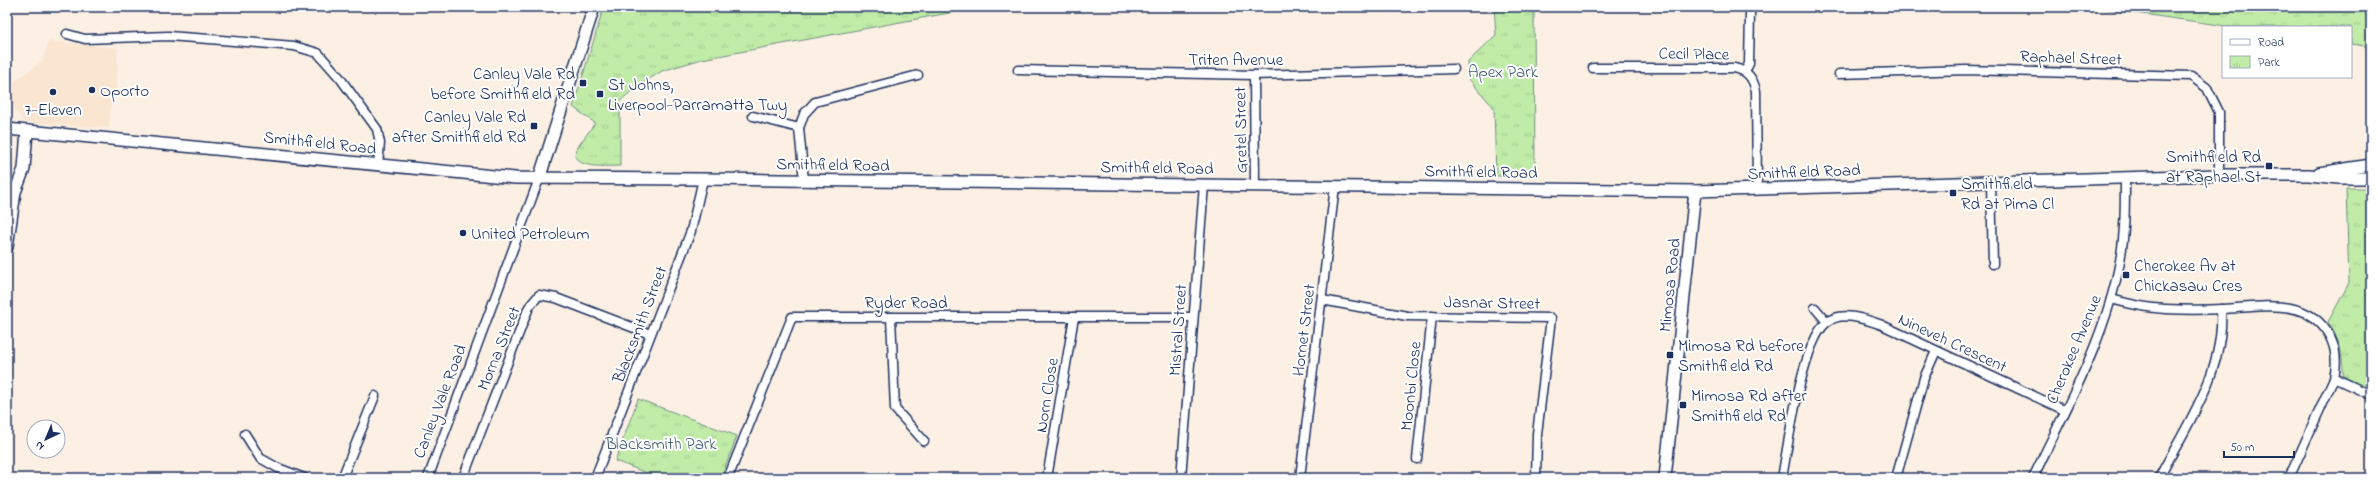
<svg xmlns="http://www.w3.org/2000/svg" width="2378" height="485" font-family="'Indie Flower',sans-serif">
  <defs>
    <pattern id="park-tufts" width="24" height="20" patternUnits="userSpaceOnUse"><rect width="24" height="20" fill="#c0eca8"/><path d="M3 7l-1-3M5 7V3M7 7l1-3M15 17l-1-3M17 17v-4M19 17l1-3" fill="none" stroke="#a4cb93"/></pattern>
  </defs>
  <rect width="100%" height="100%" fill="#fcf0e4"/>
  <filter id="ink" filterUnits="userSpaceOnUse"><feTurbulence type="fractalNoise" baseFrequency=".025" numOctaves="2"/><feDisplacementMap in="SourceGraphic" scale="8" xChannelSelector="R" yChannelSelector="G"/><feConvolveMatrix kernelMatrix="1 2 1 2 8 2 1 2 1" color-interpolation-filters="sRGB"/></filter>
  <g filter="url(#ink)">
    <polygon fill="#fae5d1" points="48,41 118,48 117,87 111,103 109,128 24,122 7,99 7,87 43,60"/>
    <g fill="url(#park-tufts)" stroke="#6e8e83">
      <path d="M 604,7 L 1445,7 L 965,10 L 702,59 L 662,71 L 635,88 L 620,101 L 620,166 C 609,166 579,169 575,156 L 577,148 L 595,123 L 573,107 Z"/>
      <polygon points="1494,7 1534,7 1535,176 1496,176 1494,108 1468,78 1468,62 1496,35"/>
      <polygon points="1801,7 2371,7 2371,47 2351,44 2351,27 2233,27 2100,8"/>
      <path d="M 2346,188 L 2371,188 L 2371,391 L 2343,376 C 2343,356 2340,339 2328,322 L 2349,283 Z"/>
      <polygon points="638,399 737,436 721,478 660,478 615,461"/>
    </g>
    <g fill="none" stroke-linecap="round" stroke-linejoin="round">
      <defs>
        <g id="street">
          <polyline points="67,34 85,39 168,36 209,39 294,46 318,53 340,78 377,129 380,143 378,165"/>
          <path d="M 1593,68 L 1734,68 C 1748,71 1753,78 1756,91 L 1757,189"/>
          <polyline points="1018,70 1254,75 1454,69"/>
          <polyline points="1745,71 1749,64 1750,13"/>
          <polyline points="1839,74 1966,70 2191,76 2207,88 2219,112 2219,175"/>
          <polyline points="1254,75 1255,185"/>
          <polyline points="753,116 799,128"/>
          <polyline points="804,181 799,128 804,114 815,102 918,75"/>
          <polyline points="1991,183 1993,264"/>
          <path d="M 2111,299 C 2129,304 2146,308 2165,309 C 2184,310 2204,310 2223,309 C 2261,307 2309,296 2330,337 C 2337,351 2337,364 2334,378 L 2289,478"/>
          <polyline points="1322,300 1407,316 1551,318 1537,434 1536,478"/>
          <polyline points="1815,308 1827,322"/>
          <polyline points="891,317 895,409 924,441"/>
          <polyline points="2334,378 2371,395"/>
          <polyline points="245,434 260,458 278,468 304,478"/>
          <polyline points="1417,459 1432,316"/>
          <polyline points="342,478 375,396"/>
          <polyline points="428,478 539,179"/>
          <polyline points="463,478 529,307 539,295 556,298 650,334"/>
          <polyline points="595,478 691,231 703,179"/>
          <polyline points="728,478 792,317 1193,317"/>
          <polyline points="1047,478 1074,317"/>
          <polyline points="1181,478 1204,185"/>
          <polyline points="1300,478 1335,186"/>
          <path d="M 1782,478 C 1788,445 1802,343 1826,323 C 1841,310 1865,319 1882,325 L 2064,410"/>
          <polyline points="1896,478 1924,378 1936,351"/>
          <path d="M 2033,478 C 2066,408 2106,338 2120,261 C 2125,234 2125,207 2125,179"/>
          <path d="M 2159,478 C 2187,424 2225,372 2221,309"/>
        </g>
        <g id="secondary">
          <polyline points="7,129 515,178 703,179 1695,191 2219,175 2309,175 2339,178 2371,178"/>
          <polyline points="2319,173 2371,165"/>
          <polyline points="539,179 594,7"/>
          <polyline points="7,247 15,192 24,169 27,131"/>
          <polyline points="1665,478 1695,191"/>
        </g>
      </defs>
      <use href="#street" stroke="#1b2f5e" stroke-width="11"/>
      <use href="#secondary" stroke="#1b2f5e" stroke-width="14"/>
      <use href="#street" stroke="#fff" stroke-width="8"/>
      <use href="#secondary" stroke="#fff" stroke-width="11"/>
    </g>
  </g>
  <g fill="#1b2f5e" stroke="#fff" stroke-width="1.5">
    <rect x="579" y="79" width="8" height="8" rx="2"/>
    <circle cx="92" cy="90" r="4"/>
    <circle cx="53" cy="92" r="4"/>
    <rect x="596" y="90" width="8" height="8" rx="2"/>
    <rect x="530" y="122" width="8" height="8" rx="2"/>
    <rect x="2265" y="162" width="8" height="8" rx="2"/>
    <rect x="1949" y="189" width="8" height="8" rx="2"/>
    <circle cx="463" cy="233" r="4"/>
    <rect x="2122" y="271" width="8" height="8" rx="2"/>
    <rect x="1666" y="351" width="8" height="8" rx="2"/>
    <rect x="1679" y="401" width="8" height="8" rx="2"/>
  </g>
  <g text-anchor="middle" stroke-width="4" stroke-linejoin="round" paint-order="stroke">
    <g font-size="17" fill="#1b2f5e" stroke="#fff">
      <text transform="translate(1694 53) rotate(1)" y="6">Cecil Place</text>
      <text transform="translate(2071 57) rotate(2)" y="6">Raphael Street</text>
      <text x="1236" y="65">Triten Avenue</text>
      <text transform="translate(1240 130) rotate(-91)" y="6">Gretel Street</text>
      <text transform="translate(320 142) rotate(6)" y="6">Smithfield Road</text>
      <text transform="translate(833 164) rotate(1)" y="6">Smithfield Road</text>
      <text transform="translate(1157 167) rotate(1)" y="6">Smithfield Road</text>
      <text transform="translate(1481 171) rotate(1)" y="6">Smithfield Road</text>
      <text transform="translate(1804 171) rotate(-2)" y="6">Smithfield Road</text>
      <text transform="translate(1669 285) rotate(-84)" y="6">Mimosa Road</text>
      <text x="906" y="308">Ryder Road</text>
      <text transform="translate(1492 302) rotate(1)" y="6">Jasnar Street</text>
      <text transform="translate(639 324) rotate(-69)" y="6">Blacksmith Street</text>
      <text transform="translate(1177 330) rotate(-86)" y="6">Mistral Street</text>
      <text transform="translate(1303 330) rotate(-83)" y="6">Hornet Street</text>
      <text transform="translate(1953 342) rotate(25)" y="6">Nineveh Crescent</text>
      <text transform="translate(498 348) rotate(-68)" y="6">Morna Street</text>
      <text transform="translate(2073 349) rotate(-67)" y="6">Cherokee Avenue</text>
      <text transform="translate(1410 386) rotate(-84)" y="6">Moonbi Close</text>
      <text transform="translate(1046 395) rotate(-81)" y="6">Norn Close</text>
      <text transform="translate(439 401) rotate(-69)" y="6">Canley Vale Road</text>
    </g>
    <g font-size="17" fill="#445e70" stroke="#fff">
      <text x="1503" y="77">Apex Park</text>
      <text x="661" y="449">Blacksmith Park</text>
    </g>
    <g font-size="17" fill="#1b2f5e" stroke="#fff" text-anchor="start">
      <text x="575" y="79" text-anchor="end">Canley Vale Rd<tspan x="575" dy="20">before Smithfield Rd</tspan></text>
      <text x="608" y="90">St Johns,<tspan x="608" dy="20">Liverpool-Parramatta Twy</tspan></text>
      <text x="100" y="96">Oporto</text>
      <text x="53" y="115" text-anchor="middle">7-Eleven</text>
      <text x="526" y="122" text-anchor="end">Canley Vale Rd<tspan x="526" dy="20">after Smithfield Rd</tspan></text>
      <text x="2261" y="162" text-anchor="end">Smithfield Rd<tspan x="2261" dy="20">at Raphael St</tspan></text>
      <text x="1961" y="189">Smithfield<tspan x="1961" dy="20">Rd at Pima Cl</tspan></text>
      <text x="471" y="239">United Petroleum</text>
      <text x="2134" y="271">Cherokee Av at<tspan x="2134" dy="20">Chickasaw Cres</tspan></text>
      <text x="1678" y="351">Mimosa Rd before<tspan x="1678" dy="20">Smithfield Rd</tspan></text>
      <text x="1691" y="401">Mimosa Rd after<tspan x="1691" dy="20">Smithfield Rd</tspan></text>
    </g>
  </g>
  <rect width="2378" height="485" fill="none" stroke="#fff" stroke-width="24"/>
  <rect x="12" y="12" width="2354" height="461" fill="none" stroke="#1b2f5e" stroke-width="1.5" filter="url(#ink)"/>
  <rect x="2222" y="26" width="130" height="52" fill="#ffffff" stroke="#a4acbf"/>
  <rect x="2230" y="39" width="20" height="6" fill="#ffffff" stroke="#a4acbf"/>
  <text x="2258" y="46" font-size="12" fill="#1b2f5e">Road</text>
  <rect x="2230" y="56" width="20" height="12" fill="url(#park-tufts)" stroke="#a4acbf"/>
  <text x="2258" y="66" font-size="12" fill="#1b2f5e">Park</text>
  <g transform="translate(46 439) rotate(224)"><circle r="19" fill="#ffffff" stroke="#a4acbf"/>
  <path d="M0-3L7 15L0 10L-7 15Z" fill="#1b2f5e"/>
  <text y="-6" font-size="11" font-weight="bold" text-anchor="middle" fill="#1b2f5e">N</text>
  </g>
  <path d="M2224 451v6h70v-6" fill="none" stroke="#1b2f5e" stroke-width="2"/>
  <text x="2230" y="451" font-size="12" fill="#1b2f5e" stroke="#ffffff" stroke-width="3" paint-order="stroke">50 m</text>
</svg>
